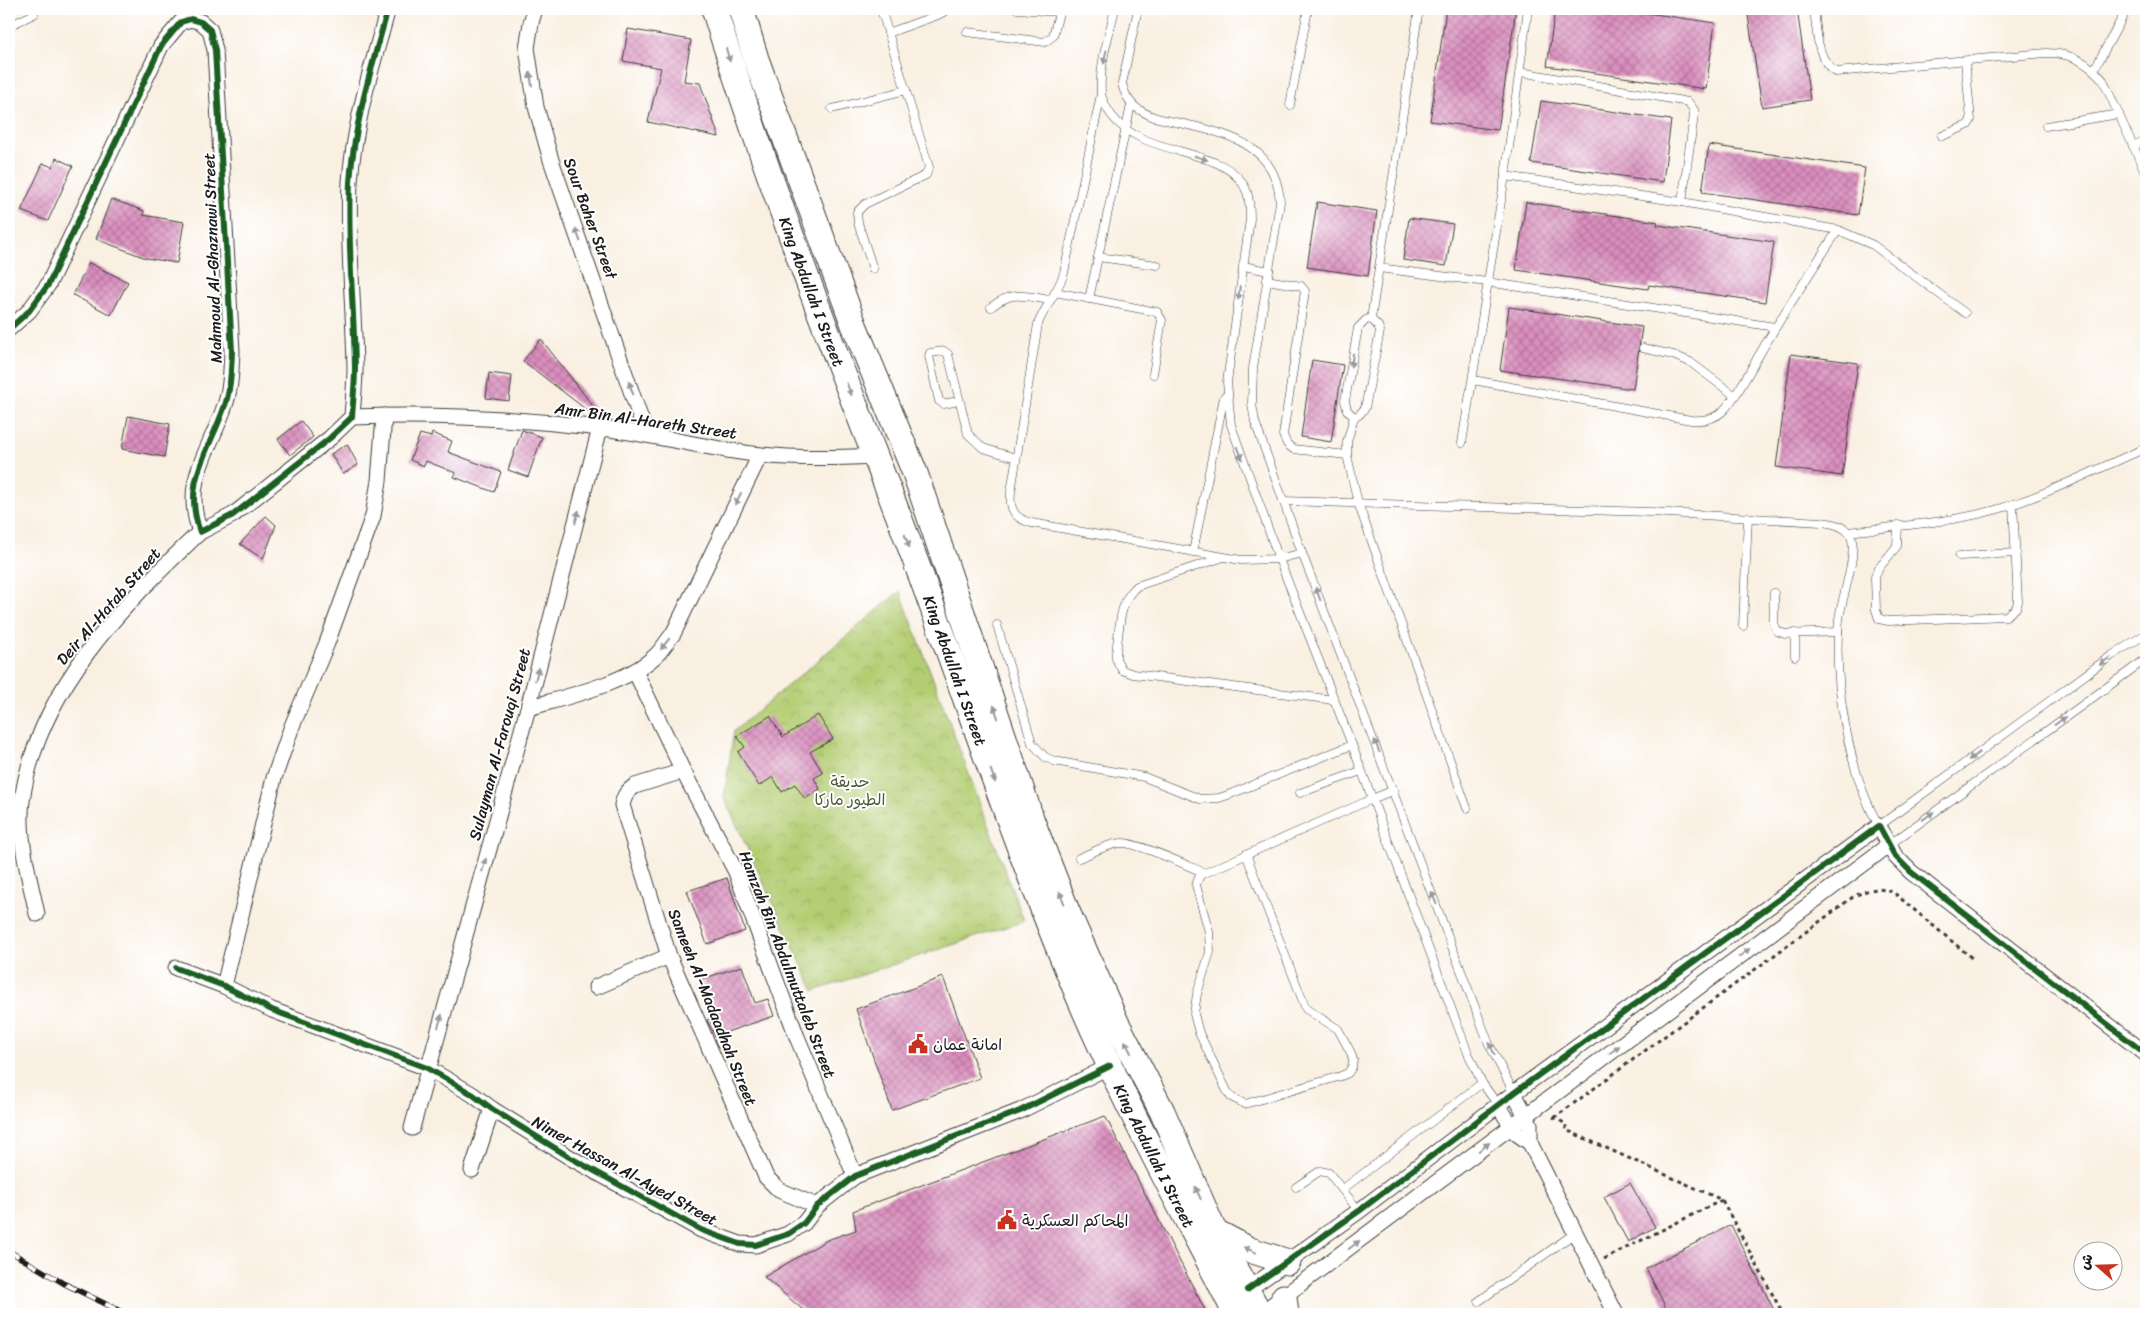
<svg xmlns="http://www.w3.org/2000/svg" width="2155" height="1323" font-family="Sriracha,'Playpen Sans Arabic',sans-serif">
  <defs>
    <pattern id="park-crowns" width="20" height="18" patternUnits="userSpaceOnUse" patternTransform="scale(1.25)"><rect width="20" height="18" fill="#b3cd72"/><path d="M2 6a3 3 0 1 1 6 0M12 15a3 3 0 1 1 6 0" fill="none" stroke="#99af62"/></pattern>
    <pattern id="building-cross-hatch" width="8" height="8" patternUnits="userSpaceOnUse" patternTransform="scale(1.25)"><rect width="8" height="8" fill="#db8fbf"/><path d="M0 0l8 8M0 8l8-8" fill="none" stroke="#b1749a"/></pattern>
  </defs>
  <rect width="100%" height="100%" fill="#fff"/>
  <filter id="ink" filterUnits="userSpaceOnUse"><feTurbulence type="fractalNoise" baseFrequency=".02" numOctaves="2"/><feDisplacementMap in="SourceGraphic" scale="10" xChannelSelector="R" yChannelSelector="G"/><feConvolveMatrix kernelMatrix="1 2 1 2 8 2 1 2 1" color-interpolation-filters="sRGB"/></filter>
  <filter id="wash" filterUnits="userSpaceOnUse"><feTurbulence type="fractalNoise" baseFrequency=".0096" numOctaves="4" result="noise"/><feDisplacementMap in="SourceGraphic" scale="20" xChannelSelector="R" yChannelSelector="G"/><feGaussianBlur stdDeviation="1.12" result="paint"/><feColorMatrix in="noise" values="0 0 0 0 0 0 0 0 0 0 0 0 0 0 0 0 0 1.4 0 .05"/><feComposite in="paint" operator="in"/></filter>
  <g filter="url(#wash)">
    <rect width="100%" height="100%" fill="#f9f0e2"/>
    <polygon fill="url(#park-crowns)" stroke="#687447" points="900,591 1024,921 814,991 724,798 734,731"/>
    <g id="blocks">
      <g fill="url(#building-cross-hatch)">
        <polygon points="1446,9 1516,9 1498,130 1430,121"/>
        <polygon points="1555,9 1620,9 1715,23 1706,89 1547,66"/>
        <polygon points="1747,9 1797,9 1810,100 1762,107"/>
        <polygon points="628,29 691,40 684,81 700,83 719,137 648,122 661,68 623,61"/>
        <polygon points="1541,101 1671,120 1663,182 1531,163"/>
        <polygon points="1709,145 1865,168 1858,215 1702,192"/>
        <polygon points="56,158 73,166 48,221 21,211 43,163 52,167"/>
        <polygon points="111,199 144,211 143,215 184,222 177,263 146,258 96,239"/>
        <polygon points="1317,202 1377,211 1368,276 1307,267"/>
        <polygon points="1526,202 1658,222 1657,225 1774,242 1765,302 1649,285 1648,289 1516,270"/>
        <polygon points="1409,218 1453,224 1446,266 1403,260"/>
        <polygon points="89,263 128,282 111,315 73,295"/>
        <polygon points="1509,307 1642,327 1633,389 1500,370"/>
        <polygon points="541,339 600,415 597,418 523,361"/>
        <polygon points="1791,354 1858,363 1842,476 1776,467"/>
        <polygon points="1312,360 1343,365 1331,442 1301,437"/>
        <polygon points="489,373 512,376 509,401 486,398"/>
        <polygon points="128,416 170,424 164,457 122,449"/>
        <polygon points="301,421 313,437 290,455 278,439"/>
        <polygon points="522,430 542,437 528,477 508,470"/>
        <polygon points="432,433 452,441 448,452 501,472 494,492 454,477 456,473 426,461 424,466 410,460 420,434 431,437"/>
        <polygon points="347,444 358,465 343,474 331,454"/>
        <polygon points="266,516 276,525 263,559 240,544"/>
        <polygon points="818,715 833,739 810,752 823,773 814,778 820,789 805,799 795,784 782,792 773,777 759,786 738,752 745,747 737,736 770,716 783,737"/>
        <polygon points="727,878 745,931 707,944 687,891"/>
        <polygon points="742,966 755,1003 768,999 774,1016 715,1036 707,1020 715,1017 702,979"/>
        <polygon points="943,977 980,1078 892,1110 856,1009"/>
        <polygon points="1105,1116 1207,1314 808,1314 764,1277 827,1240 856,1230 853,1211"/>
        <polygon points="1630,1183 1655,1227 1628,1242 1604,1197"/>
        <polygon points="1731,1225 1776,1314 1669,1314 1646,1268"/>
      </g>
    </g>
  </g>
  <g filter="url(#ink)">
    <use href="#blocks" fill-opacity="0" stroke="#3d3c3a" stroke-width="1"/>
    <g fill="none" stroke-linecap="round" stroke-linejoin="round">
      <defs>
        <g id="service">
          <polyline points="1017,9 1059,12"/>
          <path d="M 1115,9 C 1109,35 1099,65 1101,92 C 1101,100 1107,109 1112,116 C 1144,159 1230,145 1247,192 C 1250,201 1250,210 1250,219 L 1227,382 L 1231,425 L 1279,559 L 1352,745 L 1468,1053 L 1482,1083 L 1498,1105"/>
          <path d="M 1138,9 L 1122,84 C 1127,103 1136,110 1154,117 C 1206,131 1276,133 1280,202 L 1253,368 L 1252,404 L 1255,422 L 1302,553 L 1489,1044 L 1514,1093"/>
          <path d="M 1814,9 C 1817,29 1816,61 1836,72 L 2046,53 C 2070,53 2087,61 2103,80 L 2146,174"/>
          <polyline points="9,26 34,14"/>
          <polyline points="967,32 1045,42 1053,36 1060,9"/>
          <polyline points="888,33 938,15 949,9"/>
          <polyline points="2094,70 2127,9"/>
          <polyline points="1521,72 1688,102 1694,110 1694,115 1682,202"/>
          <path d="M 1101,94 L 1064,273 C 1058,292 1045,306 1038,324 L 1011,492 C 1009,510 1015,519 1032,523 L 1241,560 L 1279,559 L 1302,553"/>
          <polyline points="1290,105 1308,9"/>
          <polyline points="832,109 906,90"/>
          <polyline points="2046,126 2119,114"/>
          <polyline points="1942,136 1968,125 1971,120 1965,61"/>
          <polyline points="2133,146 2146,140"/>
          <polyline points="1505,176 1682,202 1838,230 1873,245 1965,313"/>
          <polyline points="1098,257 1157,265"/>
          <polyline points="1243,266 1269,271"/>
          <polyline points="1379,268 1487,282 1775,327"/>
          <polyline points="873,269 858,223 857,212 865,204 926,175 929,167 881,9"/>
          <polyline points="1267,280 1301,286 1305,291 1283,435 1287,444 1293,449 1347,455"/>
          <polyline points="1055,292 1157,312 1162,320 1153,374"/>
          <polyline points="1089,299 1131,105"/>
          <path d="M 991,307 C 1013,290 1024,296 1050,300"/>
          <polyline points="1371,319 1378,326 1380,331 1365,408 1359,415 1354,417 1347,442 1347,455 1358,503 1467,808"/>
          <polyline points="1371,319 1419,9"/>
          <polyline points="1643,348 1673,355 1690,362 1734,395"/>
          <path d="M 1473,380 L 1691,420 C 1703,421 1714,420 1723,411 C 1740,393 1754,362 1768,340 C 1790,303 1814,267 1838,230"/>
          <polyline points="958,401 944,404 939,401 929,356 930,353 944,351 948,354 968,434 983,448 1016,458"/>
          <polyline points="1354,417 1347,410 1345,401 1358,328 1366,320 1371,319"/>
          <polyline points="1462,443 1505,176 1528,9"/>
          <path d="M 1283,501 L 1651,512 L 1821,522 C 1833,523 1849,526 1852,540 C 1856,558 1842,598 1839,619 C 1833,680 1848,772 1879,826 L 2111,656 L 2146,634"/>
          <polyline points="1898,525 1897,546 1878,569 1875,577 1876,610 1879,619 1888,621 2006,616 2016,608 2018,602 2013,504"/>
          <path d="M 1848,532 C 1896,526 1948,523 1995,510 C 2047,495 2097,469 2146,448"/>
          <polyline points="1193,552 1224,397"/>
          <polyline points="1959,556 2016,553"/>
          <path d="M 1221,558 L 1137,586 C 1118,602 1120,629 1116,652 L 1116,659 L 1122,670 L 1133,674 L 1334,700"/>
          <polyline points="1774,593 1774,623 1777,631 1785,634 1838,632"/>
          <polyline points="997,625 1032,743 1045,757 1054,761 1144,777 1200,799 1219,798 1228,795 1352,745"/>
          <polyline points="1743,626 1748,517"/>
          <polyline points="1795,656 1795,633"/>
          <polyline points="1300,793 1361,771"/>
          <polyline points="1889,845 2146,659"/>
          <polyline points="1246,854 1306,1009 1338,1029 1351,1053 1353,1060 1352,1067 1348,1073 1341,1076 1245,1104 1231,1097 1227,1091 1199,1033 1194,1014 1197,994 1210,952 1209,932 1196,885 1200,875 1205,873 1372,799 1394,790"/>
          <path d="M 1079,858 C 1092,853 1108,843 1123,843 C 1141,844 1186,865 1205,873"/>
          <polyline points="1296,1187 1320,1171 1329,1173 1359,1211"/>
          <polyline points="1343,1189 1482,1083"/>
          <polyline points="1479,1301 1575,1233"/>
        </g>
        <g id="minor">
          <polyline points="535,9 531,23 527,48 536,107 551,160 646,434"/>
          <path d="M 9,329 L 29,311 L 48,285 L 161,46 L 181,22 L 191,19 L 201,22 L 210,30 L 215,50 L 232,351 C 231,370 231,390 224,408 C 208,454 182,482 200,532 L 233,515 L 330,438 L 352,417 C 353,401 355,384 355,368 C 354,306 347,244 350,182 C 354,123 372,66 388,9"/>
          <path d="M 352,417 C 434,414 519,418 601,428 C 655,434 707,449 761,455 C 799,459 836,458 874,456"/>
          <polyline points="635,671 683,771 736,872 797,1037 855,1176"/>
          <path d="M 528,708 C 565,697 624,684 653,658 C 661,652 666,642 673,634 L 760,455"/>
          <path d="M 683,771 L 635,786 C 627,791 624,796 622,805 L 669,956 L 766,1177 L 779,1190 L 817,1206"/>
          <path d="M 37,914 C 30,880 17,836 22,801 C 37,690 122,606 200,532"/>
          <polyline points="176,968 224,986 272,1010 427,1068 472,1094 492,1109 571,1158 701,1230 740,1244 756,1245 788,1234 804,1223 817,1206 855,1176 1020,1111 1110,1066"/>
          <polyline points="224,986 274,778 292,726 327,643 373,516 379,481 384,416"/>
          <polyline points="596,987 669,956"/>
          <polyline points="1514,1093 1530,1124 1530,1143"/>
          <polyline points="1498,1105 1516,1133 1530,1143 1616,1314"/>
          <polyline points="412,1128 528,708 600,428"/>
          <polyline points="472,1170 492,1109"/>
          <polyline points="1247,1290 1359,1211 1514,1093 1879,826 1895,856 1911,872 2146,1054"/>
          <polyline points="1260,1314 1889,845"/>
        </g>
        <g id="primary">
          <path id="s1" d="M 714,9 C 764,169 823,325 885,481 C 949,643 1001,810 1068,971 C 1116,1089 1178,1201 1236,1314"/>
          <polyline points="741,9 756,59 854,325 915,473 1032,821 1067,911 1116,1022 1162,1111 1214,1231 1260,1314"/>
          <polyline points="1214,1231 1250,1250 1288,1262"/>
          <polyline points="1284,1297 1286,1314"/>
        </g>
      </defs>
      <use href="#service" stroke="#3d3c3a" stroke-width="9"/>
      <use href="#minor" stroke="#3d3c3a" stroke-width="17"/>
      <use href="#primary" stroke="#3d3c3a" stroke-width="27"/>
      <g stroke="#3d3c3a" stroke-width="3" stroke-dasharray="4 4" stroke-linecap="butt">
        <polyline points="1553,1117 1566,1124 1566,1130 1722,1200 1783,1314"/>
        <path d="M 1554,1118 L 1853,897 C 1868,889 1877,887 1893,892 L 1973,959"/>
        <polyline points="1604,1259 1722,1200"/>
      </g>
      <use href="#service" stroke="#fff" stroke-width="8"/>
      <use href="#minor" stroke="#fff" stroke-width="15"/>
      <use href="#primary" stroke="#fff" stroke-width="25"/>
      <defs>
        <polyline id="rail" points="9,1251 63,1283 126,1314"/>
      </defs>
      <use href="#rail" stroke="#1c1c1c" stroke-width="5.5"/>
      <use href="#rail" stroke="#fff" stroke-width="4" stroke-dasharray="11" stroke-linecap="butt"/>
      <defs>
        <g id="cycleway">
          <path d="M 9,329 L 29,311 L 48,285 L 161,46 L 181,22 L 191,19 L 201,22 L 210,30 L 215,50 L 232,351 C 231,370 231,390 224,408 C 208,454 182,482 200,532 L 233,515 L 330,438 L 352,417 C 353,401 355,384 355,368 C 354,306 347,244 350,182 C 354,123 372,66 388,9"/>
          <polyline points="176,968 224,986 272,1010 427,1068 472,1094 492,1109 571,1158 701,1230 740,1244 756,1245 788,1234 804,1223 817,1206 855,1176 1020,1111 1110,1066"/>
          <polyline points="1247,1290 1359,1211 1514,1093 1879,826 1895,856 1911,872 2146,1054"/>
        </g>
      </defs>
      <use href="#cycleway" stroke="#fff" stroke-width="9"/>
      <use href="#cycleway" stroke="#1b5e20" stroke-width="6"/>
    </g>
    <defs><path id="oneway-solid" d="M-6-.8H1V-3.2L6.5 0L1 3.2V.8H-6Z" transform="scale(1.25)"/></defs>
    <g fill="#999">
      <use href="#oneway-solid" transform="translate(728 55) rotate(73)"/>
      <use href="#oneway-solid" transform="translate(1105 57) rotate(101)"/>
      <use href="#oneway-solid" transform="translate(531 79) rotate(-98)"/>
      <use href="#oneway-solid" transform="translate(1201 158) rotate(17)"/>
      <use href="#oneway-solid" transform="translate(578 235) rotate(-110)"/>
      <use href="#oneway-solid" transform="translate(1239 293) rotate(98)"/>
      <use href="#oneway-solid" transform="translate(1352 360) rotate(100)"/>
      <use href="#oneway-solid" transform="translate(631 388) rotate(-109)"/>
      <use href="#oneway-solid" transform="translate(849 389) rotate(69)"/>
      <use href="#oneway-solid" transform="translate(1240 453) rotate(70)"/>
      <use href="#oneway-solid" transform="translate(738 499) rotate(116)"/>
      <use href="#oneway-solid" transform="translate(577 517) rotate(-75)"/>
      <use href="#oneway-solid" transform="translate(907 541) rotate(70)"/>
      <use href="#oneway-solid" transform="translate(1318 594) rotate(-111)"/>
      <use href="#oneway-solid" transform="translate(665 644) rotate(128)"/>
      <use href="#oneway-solid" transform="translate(2105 661) rotate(144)"/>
      <use href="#oneway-solid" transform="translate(537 674) rotate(-75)"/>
      <use href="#oneway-solid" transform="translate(996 712) rotate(-109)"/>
      <use href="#oneway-solid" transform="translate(2060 721) rotate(-36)"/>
      <use href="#oneway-solid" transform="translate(1377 746) rotate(-111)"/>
      <use href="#oneway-solid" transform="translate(1974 756) rotate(144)"/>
      <use href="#oneway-solid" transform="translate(993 776) rotate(70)"/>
      <use href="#oneway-solid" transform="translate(1928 816) rotate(-36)"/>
      <use href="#oneway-solid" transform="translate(484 865) rotate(-74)"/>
      <use href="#oneway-solid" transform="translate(1062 898) rotate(-112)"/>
      <use href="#oneway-solid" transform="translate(1434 898) rotate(-111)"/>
      <use href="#oneway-solid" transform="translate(1744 953) rotate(-37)"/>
      <use href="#oneway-solid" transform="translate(440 1021) rotate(-74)"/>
      <use href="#oneway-solid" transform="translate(1128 1047) rotate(-116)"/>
      <use href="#oneway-solid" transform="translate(1492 1049) rotate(-113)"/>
      <use href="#oneway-solid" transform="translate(1614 1050) rotate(-37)"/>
      <use href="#oneway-solid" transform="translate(1484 1147) rotate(-37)"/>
      <use href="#oneway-solid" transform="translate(1198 1193) rotate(-114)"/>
      <use href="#oneway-solid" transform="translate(1354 1245) rotate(-37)"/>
      <use href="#oneway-solid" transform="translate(1250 1250) rotate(-157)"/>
    </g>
  </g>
  <defs>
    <symbol id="civic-bare" viewBox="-9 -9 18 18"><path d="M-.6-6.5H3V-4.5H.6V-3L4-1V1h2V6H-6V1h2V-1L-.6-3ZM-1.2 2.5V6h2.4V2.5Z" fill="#c8321e" stroke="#fff" stroke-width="2.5" paint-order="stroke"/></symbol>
  </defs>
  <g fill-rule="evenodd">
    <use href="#civic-bare" x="904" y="1030" width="28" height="28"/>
    <use href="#civic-bare" x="993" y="1206" width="28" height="28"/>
  </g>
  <g text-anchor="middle" stroke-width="4" stroke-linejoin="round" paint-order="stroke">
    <g font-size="16" fill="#1c1c1c" stroke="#fff">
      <text transform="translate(591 218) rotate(70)" y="6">Sour Baher Street</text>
      <text transform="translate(212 258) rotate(-92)" y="6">Mahmoud Al-Ghaznawi Street</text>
      <text dy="6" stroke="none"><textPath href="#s1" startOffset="299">King Abdullah I Street</textPath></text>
      <text transform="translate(646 420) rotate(8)" y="6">Amr Bin Al-Hareth Street</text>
      <text transform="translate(108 606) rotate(-49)" y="6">Deir Al-Hatab Street</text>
      <text dy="6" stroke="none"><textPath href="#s1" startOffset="704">King Abdullah I Street</textPath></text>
      <text transform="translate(499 744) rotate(-75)" y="6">Sulayman Al-Farouqi Street</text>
      <text transform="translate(788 964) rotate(69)" y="6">Hamzah Bin Abdulmuttaleb Street</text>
      <text transform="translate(713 1007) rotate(68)" y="6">Sameeh Al-Madaadhah Street</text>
      <text dy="6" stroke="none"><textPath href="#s1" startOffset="1229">King Abdullah I Street</textPath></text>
      <text transform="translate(625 1170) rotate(29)" y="6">Nimer Hassan Al-Ayed Street</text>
    </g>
    <g font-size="16" fill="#515a3a" stroke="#fff">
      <text x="850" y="787">حديقة<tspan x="850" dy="18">الطيور ماركا</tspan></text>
    </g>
    <g font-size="16" fill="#1c1c1c" stroke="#fff" text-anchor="start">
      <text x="933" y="1050">امانة عمان</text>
      <text x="1022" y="1226">المحاكم العسكرية</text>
    </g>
  </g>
  <rect width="2155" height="1323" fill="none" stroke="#fff" stroke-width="30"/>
  <g transform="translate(2098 1266) rotate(290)"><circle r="24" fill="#ffffff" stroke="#a4a4a4"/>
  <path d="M0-4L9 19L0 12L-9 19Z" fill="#c8321e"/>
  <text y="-8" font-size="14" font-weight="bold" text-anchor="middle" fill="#1c1c1c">ش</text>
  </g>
</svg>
